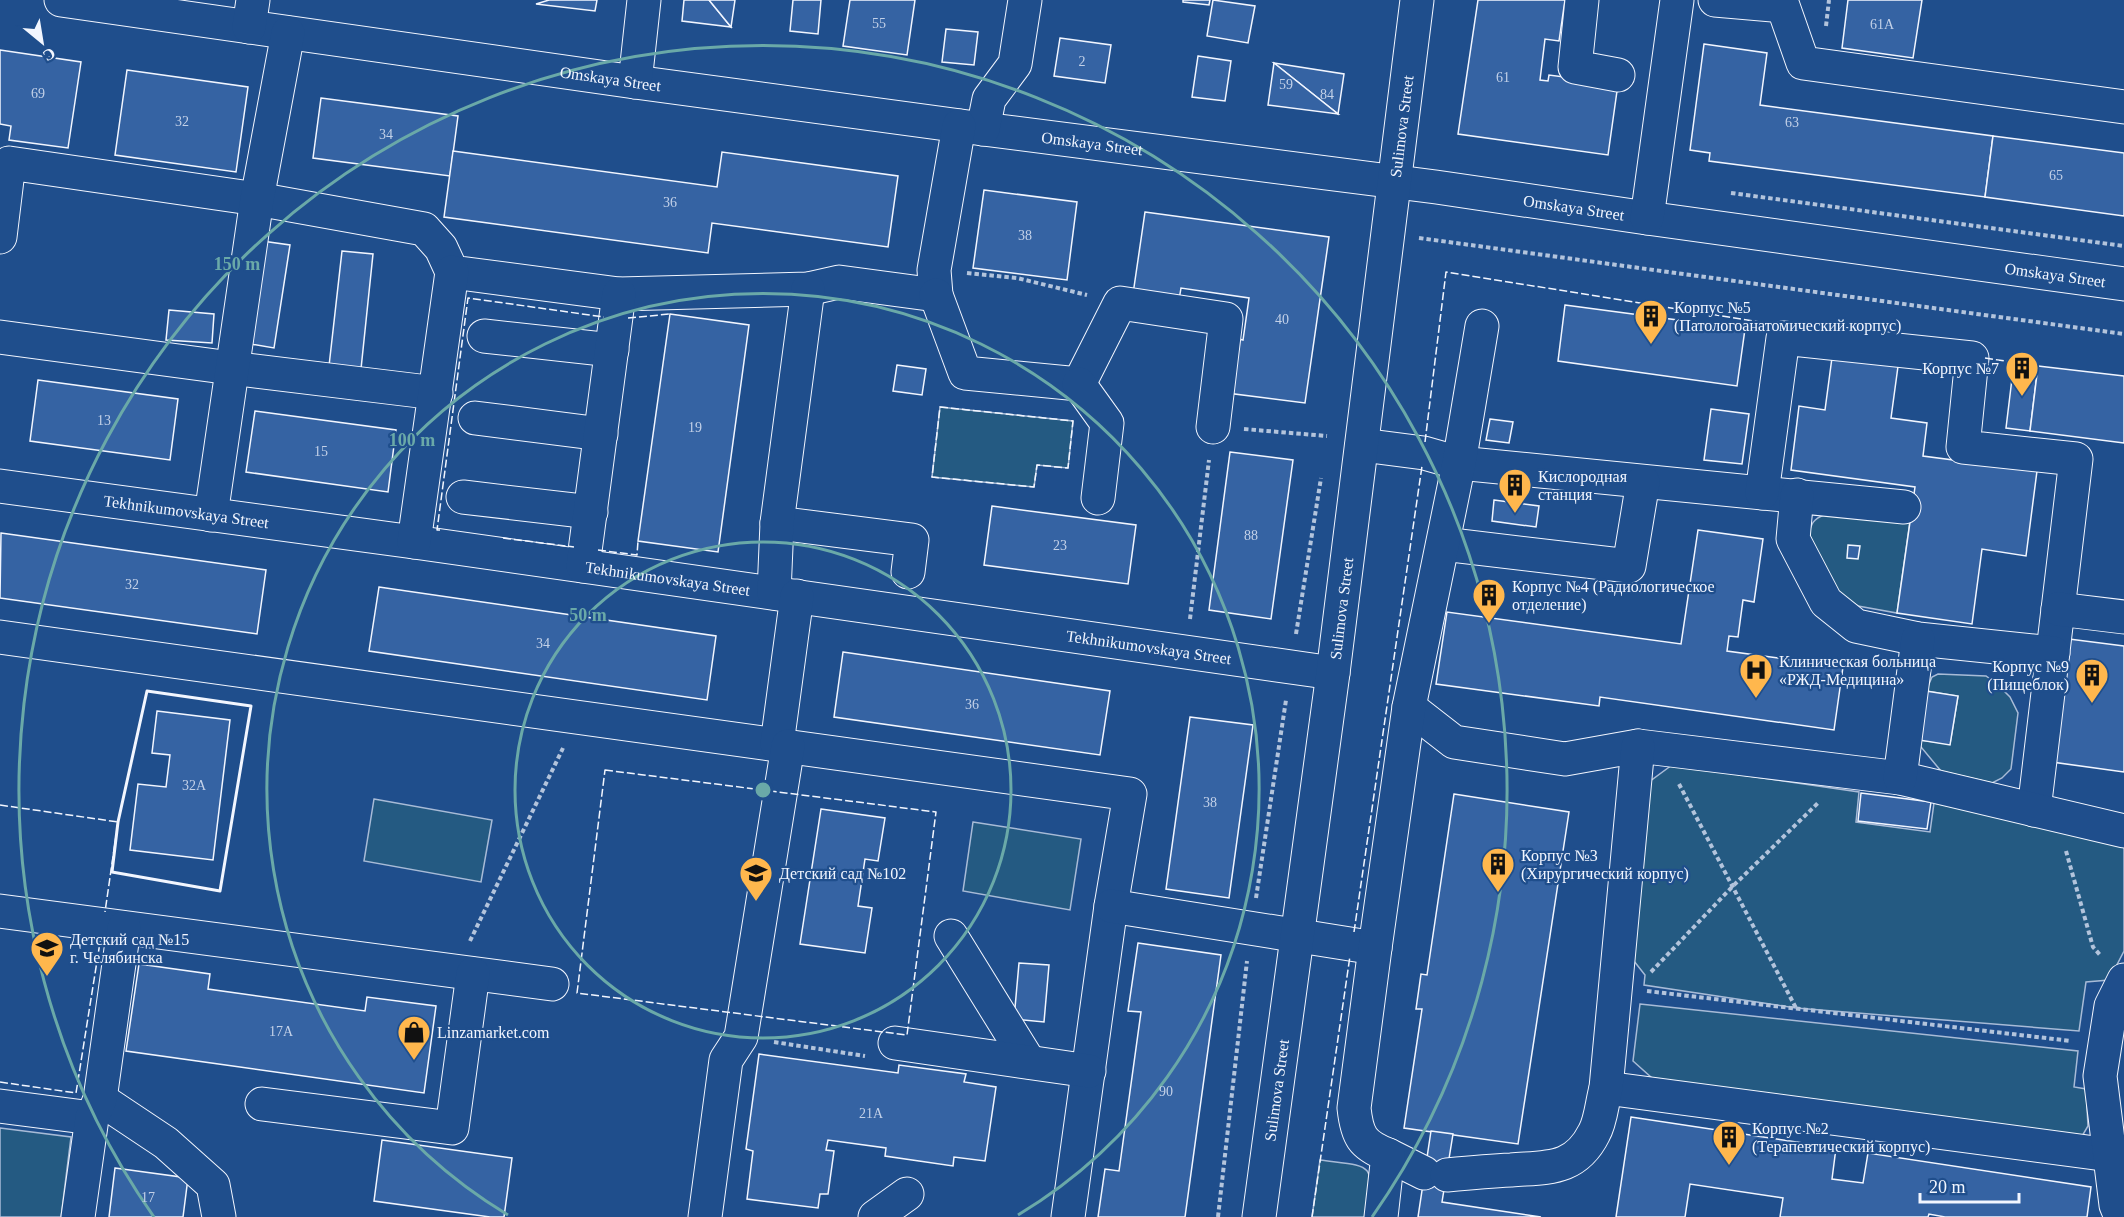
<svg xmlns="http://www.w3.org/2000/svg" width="2124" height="1217" font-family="'Times New Roman',serif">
  <rect width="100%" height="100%" fill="#1f4e8c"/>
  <g fill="#245a82" stroke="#a8bbd7" stroke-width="1.5">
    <polygon points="940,407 1073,421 1068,468 1037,465 1034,487 932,477"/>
    <path d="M 1824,515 L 1910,521 L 1897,613 L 1858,606 L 1837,594 L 1809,534 C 1811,523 1814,519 1824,515 Z"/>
    <polygon points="1938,674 1986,676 1997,684 2010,697 2018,713 2011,769 2002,778 1992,783 1941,771 1921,747 1919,740 1950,744 1958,696 1926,691 1932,677"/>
    <polygon points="1672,765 1859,792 1856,822 1930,832 1934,803 2124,844 2124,951 2109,980 2086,982 2079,1031 1796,1008 1644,985 1645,975 1630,956 1649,782"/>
    <polygon points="374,799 492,820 481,882 364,861"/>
    <polygon points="973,822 1081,839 1070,910 963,891"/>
    <polygon points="1640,1004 2078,1051 2074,1087 2086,1089 2088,1126 2081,1138 1661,1086 1633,1061"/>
    <polygon points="0,1128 71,1137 61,1217 0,1217"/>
    <path d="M 1320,1160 C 1375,1167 1372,1161 1370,1217 L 1312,1217 Z"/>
  </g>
  <g fill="#3563a3" stroke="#f2f6ff" stroke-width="1.5">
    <polygon points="549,0 597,0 595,11 536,4"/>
    <polygon points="684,0 709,0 731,27 682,21"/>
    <polygon points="709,0 735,0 731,27"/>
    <polygon points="793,0 821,0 818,34 790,31"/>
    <polygon points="850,0 915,0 907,55 843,46"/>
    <polygon points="1183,0 1210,0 1209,5 1183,2"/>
    <polygon points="1213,0 1255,6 1248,43 1207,36"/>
    <polygon points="1478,0 1565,0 1559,41 1545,39 1540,80 1548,81 1549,75 1618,84 1608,155 1458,134"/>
    <polygon points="1848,0 1922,0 1913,58 1842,48"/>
    <polygon points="946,29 978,32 974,65 942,62"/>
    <polygon points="1060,38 1111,45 1105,83 1054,76"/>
    <polygon points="1704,44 1767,53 1760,105 1993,136 1985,197 1709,161 1710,153 1690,150"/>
    <polygon points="0,50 81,62 68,148 9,140 11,126 0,124"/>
    <polygon points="1198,56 1231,61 1225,101 1192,97"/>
    <polygon points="1274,63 1344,74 1338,114"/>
    <polygon points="1274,63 1338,114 1268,105"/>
    <polygon points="127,70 248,87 236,172 115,155"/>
    <polygon points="321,98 458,116 450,176 313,158"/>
    <polygon points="1993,136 2124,153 2124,216 1985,197"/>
    <polygon points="453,151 717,187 722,152 898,176 888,247 712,223 708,253 444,217"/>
    <polygon points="984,190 1077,202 1067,280 973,268"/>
    <polygon points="1145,212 1329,237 1305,403 1227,393 1235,338 1243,340 1249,298 1181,288 1179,300 1133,294"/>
    <polygon points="262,241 290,245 274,348 245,343"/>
    <polygon points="342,251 373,254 361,369 329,366"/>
    <polygon points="1565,305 1745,329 1737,386 1558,361"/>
    <polygon points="169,310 214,314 212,343 166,340"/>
    <polygon points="670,314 749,325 718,552 638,541"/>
    <polygon points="1833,350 1899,359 1891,418 1927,423 1923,456 2037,471 2026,556 1982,549 1972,624 1897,613 1915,487 1791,470 1799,406 1825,410"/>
    <polygon points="2014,362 2038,366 2030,431 2006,428"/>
    <polygon points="897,365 926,369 922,395 893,391"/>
    <polygon points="2038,366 2124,376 2124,443 2030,431"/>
    <polygon points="38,380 178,399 170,460 30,441"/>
    <polygon points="1711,409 1749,414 1742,464 1704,460"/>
    <polygon points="255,411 396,430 388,492 246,472"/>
    <polygon points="1490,419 1513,422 1509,443 1486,440"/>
    <polygon points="1230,452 1293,460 1271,619 1209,610"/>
    <polygon points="1494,500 1539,506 1536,527 1492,521"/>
    <polygon points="992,506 1136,525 1128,584 984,565"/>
    <polygon points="1698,530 1763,539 1754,602 1743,600 1738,637 1729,636 1727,651 1843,667 1834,730 1600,697 1599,706 1436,684 1447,612 1681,644"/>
    <polygon points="1,533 266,570 257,634 0,598"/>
    <polygon points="1848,545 1860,546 1858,559 1847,558"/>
    <polygon points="379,587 716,636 707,700 369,651"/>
    <polygon points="2069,639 2124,646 2124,772 2052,762"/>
    <polygon points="843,652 1110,691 1100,755 834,717"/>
    <polygon points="1926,691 1958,696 1950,745 1919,740"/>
    <polygon points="157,711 230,720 213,860 130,850 138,784 166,787 170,755 152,753"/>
    <polygon points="1190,717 1253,725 1229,898 1166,889"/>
    <polygon points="1861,793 1931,802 1927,829 1858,821"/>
    <polygon points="1454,794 1569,812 1518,1144 1404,1128 1422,1009 1416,1009 1421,974 1427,975"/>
    <polygon points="821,809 885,818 878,861 865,859 858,906 872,908 865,953 800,944"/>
    <polygon points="1138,943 1221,955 1185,1217 1098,1217 1105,1169 1119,1171 1141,1012 1128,1011"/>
    <polygon points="1019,963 1049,965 1044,1022 1014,1019"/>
    <polygon points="139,964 210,974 208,989 365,1011 367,997 436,1006 424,1093 126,1051"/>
    <polygon points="759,1054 898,1073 899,1065 966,1074 964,1082 996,1087 985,1161 954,1157 953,1166 885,1156 886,1148 828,1140 826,1150 834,1151 828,1194 820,1194 818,1208 747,1199 753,1151 746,1149"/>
    <polygon points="1631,1117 1836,1148 1832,1179 1863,1183 1868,1153 2091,1187 2087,1217 1945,1217 1929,1214 1928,1217 1780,1217 1783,1198 1690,1184 1685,1217 1616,1217"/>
    <polygon points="1431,1131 1453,1134 1442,1202 1541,1217 1418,1217"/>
    <polygon points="382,1140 512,1158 504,1217 490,1217 374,1201"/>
    <polygon points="115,1168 188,1178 183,1217 109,1217"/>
  </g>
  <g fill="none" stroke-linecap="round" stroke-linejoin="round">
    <defs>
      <g id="minor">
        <path id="s1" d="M 61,0 L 635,82 L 983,129 L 1436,187 L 1647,218 L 2124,284"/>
        <polyline points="1582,0 1575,67 1618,75"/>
        <polyline points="1715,0 1783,6 1803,63 2124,107"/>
        <polyline points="249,27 253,0"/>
        <polyline points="635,82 644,0"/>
        <polyline points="983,129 989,99 1015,64 1025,0"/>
        <polyline points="1647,218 1677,0"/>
        <polyline points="0,237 9,163 257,199 424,229 441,248 452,272 619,294 808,289 839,282 936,295 934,270 959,126"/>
        <polyline points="936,295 965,373 1079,384 1120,303 1226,319 1213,427"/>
        <polyline points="484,336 612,350"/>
        <polyline points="0,337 231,368 436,393"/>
        <polyline points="1079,384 1107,423 1098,498"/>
        <polyline points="475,418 601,434"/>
        <polyline points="1362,445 1424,453 1459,463 1904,507"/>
        <path id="s2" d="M 0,486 L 414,542 L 1333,673"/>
        <polyline points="1762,493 1783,338 1972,358 1963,447 2076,459 2034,810"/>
        <polyline points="1797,495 1793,539 1826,602 1856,626 1918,639 2053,653"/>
        <polyline points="463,497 591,512"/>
        <polyline points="211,515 257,199 288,33"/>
        <polyline points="777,523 912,540 908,572"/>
        <polyline points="414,542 452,272"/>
        <polyline points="1443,544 1629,566 1643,482"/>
        <polyline points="583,566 619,294"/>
        <polyline points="774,593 777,523 808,289"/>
        <polyline points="2058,609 2124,617"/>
        <polyline points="0,637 1130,794 1111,906 1068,1217"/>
        <polyline points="1409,707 1454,742 1565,759 1638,746 1900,778 2124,831"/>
        <polyline points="777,744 797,596"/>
        <polyline points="1900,778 1918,639"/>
        <polyline points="1111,906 1375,948"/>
        <polyline points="0,911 552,984"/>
        <polyline points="951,936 1029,1062"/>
        <polyline points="895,1043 1089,1071"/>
        <polyline points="1606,1088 2110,1155"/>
        <polyline points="100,1099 166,1143 213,1185 219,1217"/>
        <polyline points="262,1104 452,1128 473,974"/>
        <polyline points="0,1106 92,1118"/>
        <polyline points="1388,1155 1424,1173"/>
        <path d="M 1447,1175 C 1468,1173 1490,1171 1511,1170 C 1547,1167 1575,1171 1594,1133 C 1601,1121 1602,1102 1606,1088 L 1638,746"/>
        <polyline points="78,1217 92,1118 100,1099 124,928"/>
        <polyline points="705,1217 726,1060 741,1037 788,746"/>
        <polyline points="875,1217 907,1194"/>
        <path id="s3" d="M 1259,1217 L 1333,673 L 1417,0"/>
        <path d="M 1381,1217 L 1388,1155 C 1362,1145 1357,1136 1354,1108 L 1375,948 L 1409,707 L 1459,463 L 1482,326"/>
        <polyline points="2121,1217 2116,1205 2100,1076 2111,1006 2124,980"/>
      </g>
    </defs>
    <use href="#minor" stroke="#f2f6ff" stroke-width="35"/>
    <g stroke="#b3c4dc" stroke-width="4" stroke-dasharray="4.5 3" stroke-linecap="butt">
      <polyline points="1826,26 1829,0"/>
      <polyline points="1731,193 2124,246"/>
      <polyline points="1419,238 2124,334"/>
      <polyline points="967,273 1017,278 1087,295"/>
      <polyline points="1244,429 1327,436"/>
      <polyline points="1190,619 1209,460"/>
      <polyline points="1296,634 1321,478"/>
      <polyline points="1679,784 1796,1008"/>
      <polyline points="2066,851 2093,947 2101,956"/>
      <polyline points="1256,898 1286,700"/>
      <polyline points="470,941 563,748"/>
      <polyline points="1651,972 1732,887 1819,802"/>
      <polyline points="1647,991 2071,1041"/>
      <polyline points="774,1042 865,1056"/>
      <polyline points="1218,1217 1247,961"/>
    </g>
    <use href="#minor" stroke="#1f4e8c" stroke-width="33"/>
    <g stroke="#f2f6ff" stroke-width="1.5" stroke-dasharray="8 3" stroke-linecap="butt">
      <polyline points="628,318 670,314"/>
      <polyline points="1985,358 2018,363"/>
      <polygon points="940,407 1073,421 1068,468 1037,465 1034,487 932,477"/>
      <polyline points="1425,442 1446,272 1778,325"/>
      <polyline points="440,530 437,530 468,298 604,317"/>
      <polyline points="503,538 574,547"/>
      <polyline points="598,550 637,555 638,541"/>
      <polygon points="605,770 936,812 907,1035 577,993"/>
      <polyline points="0,805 118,822 105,912"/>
      <polyline points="1354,932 1422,466"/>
      <polyline points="0,1082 76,1093 101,936"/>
      <polyline points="1312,1217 1350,956"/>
    </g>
    <polygon stroke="#f2f6ff" stroke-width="3" points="147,691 251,706 220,891 112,872 118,822"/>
  </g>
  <g fill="none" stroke="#6aa9a8" stroke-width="3">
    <circle cx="763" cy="790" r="248"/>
    <path d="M508 1215A496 496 0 1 1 1018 1215"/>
    <path d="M154 1217A744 744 0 1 1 1372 1217"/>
  </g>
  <defs>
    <symbol id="building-pin" viewBox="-11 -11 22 30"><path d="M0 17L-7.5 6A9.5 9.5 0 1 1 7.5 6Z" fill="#ffb74d" stroke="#1f4e8c"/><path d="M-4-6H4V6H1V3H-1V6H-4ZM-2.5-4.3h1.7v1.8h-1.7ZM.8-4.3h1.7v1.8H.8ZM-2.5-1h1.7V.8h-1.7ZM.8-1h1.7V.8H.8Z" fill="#111"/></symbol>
    <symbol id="hospital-pin" viewBox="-11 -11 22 30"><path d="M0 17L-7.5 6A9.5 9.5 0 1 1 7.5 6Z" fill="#ffb74d" stroke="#1f4e8c"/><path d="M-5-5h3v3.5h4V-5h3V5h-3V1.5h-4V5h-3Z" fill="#111"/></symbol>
    <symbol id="school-pin" viewBox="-11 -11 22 30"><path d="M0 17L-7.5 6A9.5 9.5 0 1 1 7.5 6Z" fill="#ffb74d" stroke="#1f4e8c"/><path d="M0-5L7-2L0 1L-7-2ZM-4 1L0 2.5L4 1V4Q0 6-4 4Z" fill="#111"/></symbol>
    <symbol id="shop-pin" viewBox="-11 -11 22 30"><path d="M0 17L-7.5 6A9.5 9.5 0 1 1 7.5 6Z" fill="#ffb74d" stroke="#1f4e8c"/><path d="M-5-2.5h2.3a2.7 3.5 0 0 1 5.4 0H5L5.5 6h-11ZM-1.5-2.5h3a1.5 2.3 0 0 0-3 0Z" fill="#111"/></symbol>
  </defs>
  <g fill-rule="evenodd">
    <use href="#building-pin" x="1632" y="297" width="38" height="52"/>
    <use href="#building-pin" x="2003" y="349" width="38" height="52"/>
    <use href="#building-pin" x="1496" y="466" width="38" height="52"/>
    <use href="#building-pin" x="1470" y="576" width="38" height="52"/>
    <use href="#hospital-pin" x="1737" y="651" width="38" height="52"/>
    <use href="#building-pin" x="2073" y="656" width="38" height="52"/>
    <use href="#building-pin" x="1479" y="845" width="38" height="52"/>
    <use href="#school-pin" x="737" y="854" width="38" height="52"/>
    <use href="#school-pin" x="28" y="929" width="38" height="52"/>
    <use href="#shop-pin" x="395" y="1013" width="38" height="52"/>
    <use href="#building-pin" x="1710" y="1118" width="38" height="52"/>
  </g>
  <g text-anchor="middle" stroke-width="4.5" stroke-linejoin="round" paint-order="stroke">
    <g font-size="14" fill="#c3d1e8">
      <text x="879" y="28">55</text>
      <text x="1882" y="29">61А</text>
      <text x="1082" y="66">2</text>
      <text x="1503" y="82">61</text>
      <text x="1286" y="89">59</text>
      <text x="38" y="98">69</text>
      <text x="1327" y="99">84</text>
      <text x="182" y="126">32</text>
      <text x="1792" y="127">63</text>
      <text x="386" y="139">34</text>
      <text x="2056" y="180">65</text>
      <text x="670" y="207">36</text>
      <text x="1025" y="240">38</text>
      <text x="1282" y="324">40</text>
      <text x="104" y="425">13</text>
      <text x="695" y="432">19</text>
      <text x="321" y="456">15</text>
      <text x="1251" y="540">88</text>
      <text x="1060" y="550">23</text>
      <text x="132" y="589">32</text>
      <text x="543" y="648">34</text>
      <text x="972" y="709">36</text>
      <text x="194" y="790">32А</text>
      <text x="1210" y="807">38</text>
      <text x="281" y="1036">17А</text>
      <text x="1166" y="1096">90</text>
      <text x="871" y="1118">21А</text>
      <text x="148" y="1202">17</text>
    </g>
    <g font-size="16" fill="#f2f6ff" stroke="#1f4e8c">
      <text dy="6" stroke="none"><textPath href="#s1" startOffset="555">Omskaya Street</textPath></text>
      <text dy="6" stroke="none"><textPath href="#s3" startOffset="1100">Sulimova Street</textPath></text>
      <text dy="6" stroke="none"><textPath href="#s1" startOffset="1041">Omskaya Street</textPath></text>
      <text dy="6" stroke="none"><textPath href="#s1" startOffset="1527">Omskaya Street</textPath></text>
      <text dy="6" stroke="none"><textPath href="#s1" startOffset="2013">Omskaya Street</textPath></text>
      <text dy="6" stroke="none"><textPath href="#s2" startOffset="188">Tekhnikumovskaya Street</textPath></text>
      <text dy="6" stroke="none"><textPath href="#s2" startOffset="674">Tekhnikumovskaya Street</textPath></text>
      <text dy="6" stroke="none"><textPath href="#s3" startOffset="614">Sulimova Street</textPath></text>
      <text dy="6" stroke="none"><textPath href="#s2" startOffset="1160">Tekhnikumovskaya Street</textPath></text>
      <text dy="6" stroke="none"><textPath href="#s3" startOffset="128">Sulimova Street</textPath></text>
    </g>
    <g font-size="16" fill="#f2f6ff" stroke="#1f4e8c" text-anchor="start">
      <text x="1674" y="313">Корпус №5<tspan x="1674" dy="18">(Патологоанатомический корпус)</tspan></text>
      <text x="1999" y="374" text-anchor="end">Корпус №7</text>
      <text x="1538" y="482">Кислородная<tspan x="1538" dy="18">станция</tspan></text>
      <text x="1512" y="592">Корпус №4 (Радиологическое<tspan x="1512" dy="18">отделение)</tspan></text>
      <text x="1779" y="667">Клиническая больница<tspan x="1779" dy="18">«РЖД-Медицина»</tspan></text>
      <text x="2069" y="672" text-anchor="end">Корпус №9<tspan x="2069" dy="18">(Пищеблок)</tspan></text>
      <text x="1521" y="861">Корпус №3<tspan x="1521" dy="18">(Хирургический корпус)</tspan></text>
      <text x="779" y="879">Детский сад №102</text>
      <text x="70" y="945">Детский сад №15<tspan x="70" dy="18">г. Челябинска</tspan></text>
      <text x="437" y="1038">Linzamarket.com</text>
      <text x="1752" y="1134">Корпус №2<tspan x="1752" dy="18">(Терапевтический корпус)</tspan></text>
    </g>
  </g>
  <circle cx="763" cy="790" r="9" fill="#6aa9a8" stroke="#1f4e8c" stroke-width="3"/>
  <g font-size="18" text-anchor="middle" font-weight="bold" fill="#6aa9a8" stroke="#1f4e8c" stroke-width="4.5" stroke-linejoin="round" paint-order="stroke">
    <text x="237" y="270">150 m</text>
    <text x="412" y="446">100 m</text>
    <text x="588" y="621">50 m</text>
  </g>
  <g transform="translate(42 42) rotate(150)" stroke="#1f4e8c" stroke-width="4.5" paint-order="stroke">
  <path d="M0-4.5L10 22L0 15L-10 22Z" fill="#f2f6ff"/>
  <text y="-9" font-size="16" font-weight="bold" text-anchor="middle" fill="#f2f6ff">С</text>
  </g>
  <path d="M1920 1193v9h99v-9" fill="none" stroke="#f2f6ff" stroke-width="3"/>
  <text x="1929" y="1193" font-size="18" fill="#f2f6ff" stroke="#1f4e8c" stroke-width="4.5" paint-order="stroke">20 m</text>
</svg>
